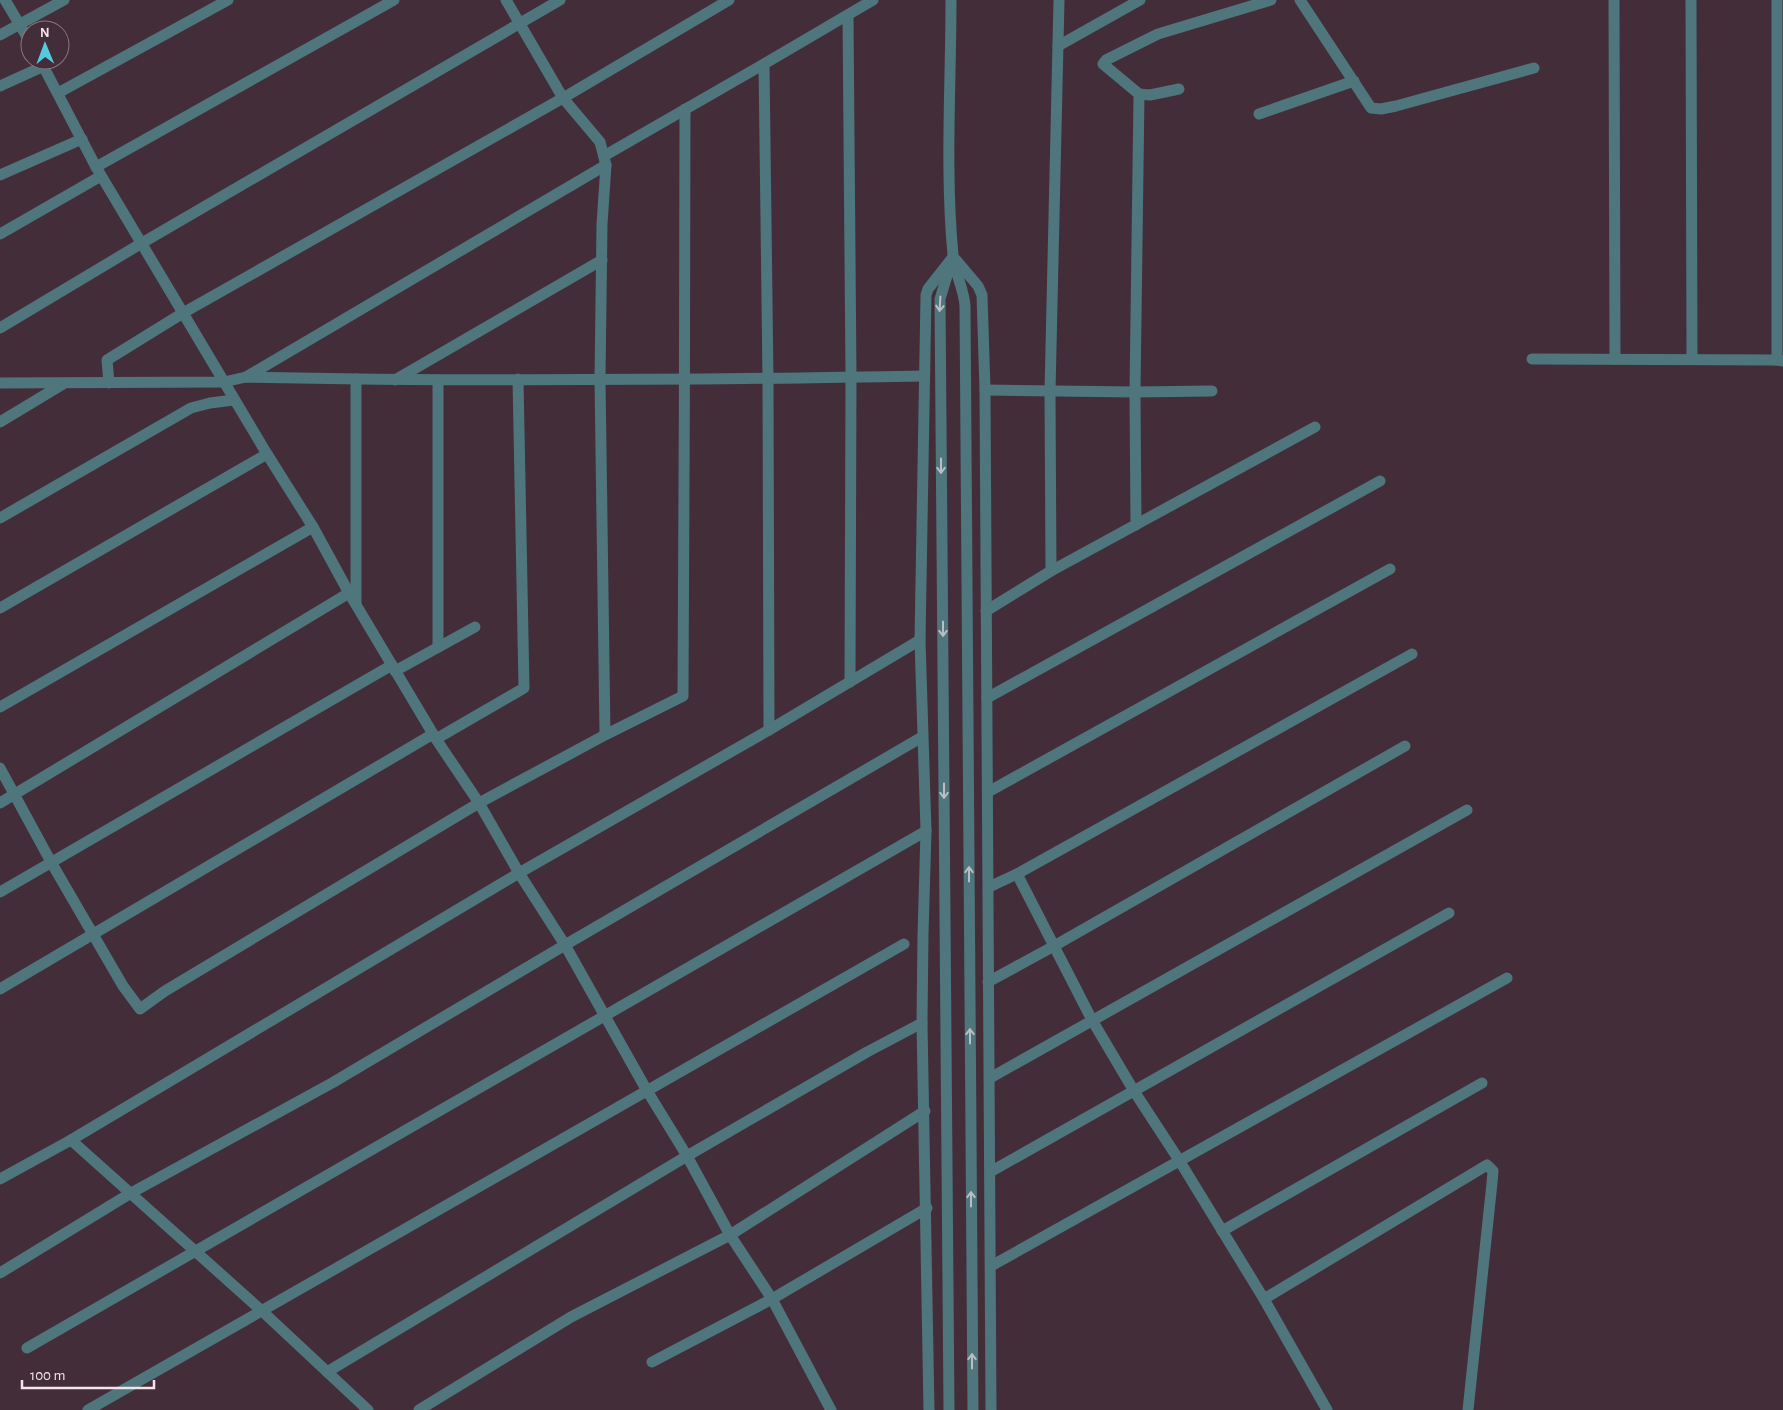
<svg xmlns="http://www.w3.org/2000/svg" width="1783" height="1410" font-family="'Alegreya Sans',sans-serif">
  <rect width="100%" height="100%" fill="#432d39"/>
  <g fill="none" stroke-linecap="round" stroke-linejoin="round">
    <g stroke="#4f757d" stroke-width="11">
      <polyline points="5,0 30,42"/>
      <polyline points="506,0 563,98 600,142 606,165 602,224 600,379 605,735"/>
      <path d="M 951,0 C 951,85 945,170 953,255 C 954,272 964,288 965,306 L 973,1410"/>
      <polyline points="1300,0 1371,108 1381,109 1396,106 1534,68"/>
      <polyline points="1614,0 1615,359"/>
      <polyline points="1691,0 1692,359"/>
      <polyline points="1777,0 1777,360"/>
      <polyline points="848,15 851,377 850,682"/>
      <polyline points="0,35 64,0"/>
      <polyline points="1058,46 1140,0"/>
      <polyline points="40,60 96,167 267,454 313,527 349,593 436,739 479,803 519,873 565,945 646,1089 687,1156 730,1235 772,1299 831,1410"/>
      <polyline points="764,64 768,379 769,730"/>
      <polyline points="0,86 44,66"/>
      <polyline points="1179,89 1150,95 1139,94 1103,64 1106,60 1158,34 1271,0"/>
      <polyline points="58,93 228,0"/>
      <polyline points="1259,114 1354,81"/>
      <polyline points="604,156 764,64 873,0"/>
      <polyline points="96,167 394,0"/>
      <polyline points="0,175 82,139"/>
      <polyline points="0,234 101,176"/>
      <polyline points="956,260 978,286 982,295 985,390 991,1410"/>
      <polyline points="0,328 142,243 560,0"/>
      <polyline points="1532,359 1777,360 1783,361"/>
      <polyline points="246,377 606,165"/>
      <polyline points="356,379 356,603"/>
      <polyline points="395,380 602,260"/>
      <path d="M 0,383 L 224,382 L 246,377 C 472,382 698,380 924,376"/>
      <polyline points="109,383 107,360 183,313 563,98 729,0"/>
      <polyline points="985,390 1135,392 1212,391"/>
      <polyline points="0,422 63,384"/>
      <polyline points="0,518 191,408 210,403 234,400"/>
      <polyline points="1136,525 1135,392 1139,94"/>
      <polyline points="1051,571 1050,391 1059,0"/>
      <polyline points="0,608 267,454"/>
      <polyline points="986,611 1051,571 1315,427"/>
      <polyline points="438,647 438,380"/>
      <polyline points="395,671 475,627"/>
      <polyline points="987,698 1380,481"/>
      <polyline points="0,707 313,527"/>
      <polyline points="436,739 524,688 518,379"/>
      <path d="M 0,768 L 51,862 L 123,986 L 140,1009 L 165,991 L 479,803 L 605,735 L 683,696 C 685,500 684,305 685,109"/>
      <polyline points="988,792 1390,569"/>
      <polyline points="0,803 349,593"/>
      <polyline points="1017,874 1092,1020 1134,1091 1179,1160 1264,1299 1327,1410"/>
      <polyline points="989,887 1017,874 1412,654"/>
      <polyline points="0,892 392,665"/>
      <polyline points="988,982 1054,946 1405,746"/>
      <polyline points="0,989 433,734"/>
      <polyline points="990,1078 1467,810"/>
      <polyline points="71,1140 262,1311 368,1410"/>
      <polyline points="990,1172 1449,913"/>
      <polyline points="0,1179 71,1140 519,873 769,730 920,640"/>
      <polyline points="1222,1231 1482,1083"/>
      <polyline points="991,1266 1507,978"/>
      <polyline points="0,1273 131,1193 332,1083 565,945 922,737"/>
      <polyline points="1264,1299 1487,1165 1493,1171 1492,1183 1468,1410"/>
      <polyline points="27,1348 926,831"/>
      <polyline points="652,1362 772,1299 927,1208"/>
      <polyline points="327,1372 687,1156 867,1052 922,1023"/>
      <polyline points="88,1410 904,944"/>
      <polyline points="419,1410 571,1317 730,1235 925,1111"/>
      <polyline points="929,1410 922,1023 923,935 926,831 920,640 926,295 928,289 953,257"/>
      <polyline points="949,1410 940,299 950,266"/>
    </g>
  </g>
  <defs><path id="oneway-shaft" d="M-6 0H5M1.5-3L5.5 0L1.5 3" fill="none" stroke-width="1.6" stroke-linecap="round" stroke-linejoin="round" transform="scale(1.25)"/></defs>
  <g stroke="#b9bdc4">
    <use href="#oneway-shaft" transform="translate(940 304) rotate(93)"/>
    <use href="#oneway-shaft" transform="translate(941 466) rotate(90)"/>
    <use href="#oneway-shaft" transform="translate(943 629) rotate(90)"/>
    <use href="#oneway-shaft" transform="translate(944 791) rotate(90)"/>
    <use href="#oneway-shaft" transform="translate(969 874) rotate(-90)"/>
    <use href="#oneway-shaft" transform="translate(970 1036) rotate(-90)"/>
    <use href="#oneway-shaft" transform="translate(971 1199) rotate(-90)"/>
    <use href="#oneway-shaft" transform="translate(972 1361) rotate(-90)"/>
  </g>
  <g transform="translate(45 45) rotate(359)"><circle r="24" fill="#432d39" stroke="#897680"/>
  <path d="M0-4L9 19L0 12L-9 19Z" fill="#56c9e0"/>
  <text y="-8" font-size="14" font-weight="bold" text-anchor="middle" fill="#f2e4eb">N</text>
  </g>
  <path d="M22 1380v8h132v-8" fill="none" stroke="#f2e4eb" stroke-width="2.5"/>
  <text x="30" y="1380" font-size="15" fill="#f2e4eb" stroke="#432d39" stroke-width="4" paint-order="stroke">100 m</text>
</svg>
